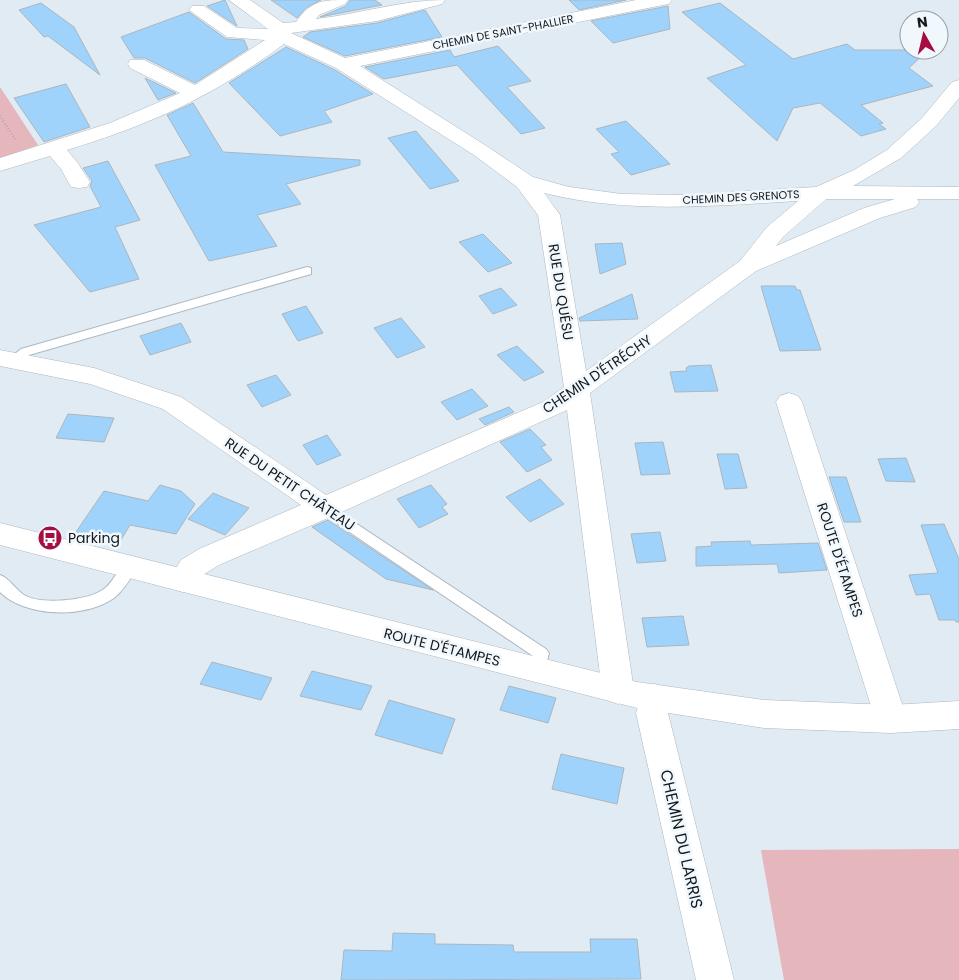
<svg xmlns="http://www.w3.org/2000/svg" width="959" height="980" font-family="Poppins,sans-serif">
  <rect width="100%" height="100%" fill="#e0ebf4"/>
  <g fill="#e5b6bb">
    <polygon points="0,87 38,145 0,159"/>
    <polygon points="959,849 959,980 784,980 761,850"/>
  </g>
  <g fill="#a0d3fb" stroke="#abb6be">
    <polygon points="225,0 237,26 207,6"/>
    <polygon points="271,0 321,0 306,8 297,18"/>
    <polygon points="350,0 375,0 382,5 320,17 346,6"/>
    <polygon points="569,0 626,0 579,10"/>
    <polygon points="41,3 74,27 100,75 48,36 44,37 19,10"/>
    <polygon points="720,3 793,59 847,44 855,50 928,50 909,68 933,86 861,105 883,123 879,124 886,129 861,136 820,103 793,108 777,141 707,78 746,65 682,12"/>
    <polygon points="668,6 670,29 613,43 591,21"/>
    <polygon points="425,10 442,37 345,56 303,37 310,32 377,23"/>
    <polygon points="189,12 226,39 244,40 248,49 195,83 145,58 134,58 121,37"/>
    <polygon points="498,46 531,81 507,87 545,128 521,134 457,65 384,79 365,67 450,50 454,57"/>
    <polygon points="286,47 335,70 373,94 324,111 332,122 280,136 229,83"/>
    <polygon points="145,78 176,93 158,100"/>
    <polygon points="66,84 90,127 44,142 14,98"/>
    <polygon points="193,103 223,152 360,160 360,165 286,184 301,204 257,215 277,246 209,261 155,165 191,156 167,115"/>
    <polygon points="626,121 652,146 670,164 631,175 611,154 619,152 596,129"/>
    <polygon points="416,131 421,137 459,181 430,189 388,138"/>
    <polygon points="108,161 140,220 115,227 139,279 90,292 34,225 101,207 90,186 92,181 83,168"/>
    <polygon points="483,234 512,263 488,272 459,242"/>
    <polygon points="622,243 626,264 600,274 595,244"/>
    <polygon points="761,286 795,286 797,290 800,290 821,350 780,351"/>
    <polygon points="501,288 517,305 493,314 479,296"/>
    <polygon points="632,294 638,319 580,321 579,318"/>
    <polygon points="306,306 323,333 298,341 282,314"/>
    <polygon points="401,318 425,347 397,358 374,328"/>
    <polygon points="181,323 191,342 150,355 140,336"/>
    <polygon points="517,346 544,372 524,381 497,355"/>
    <polygon points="711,365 718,391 675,392 670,372 687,371 686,368 689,366"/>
    <polygon points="276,375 291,395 262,407 247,385"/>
    <polygon points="472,389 488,406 457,420 441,402"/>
    <polygon points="509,407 514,412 485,425 479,419"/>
    <polygon points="68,414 114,418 104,442 56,438"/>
    <polygon points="530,429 546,445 541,447 552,460 527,472 500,442"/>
    <polygon points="327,435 341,455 317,465 303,445"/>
    <polygon points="663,442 670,474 641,475 635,443"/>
    <polygon points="717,454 738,454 747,488 725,489"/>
    <polygon points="906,458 915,482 886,481 878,459"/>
    <polygon points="829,477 846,477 861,522 844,522"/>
    <polygon points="540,479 564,504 530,522 506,497"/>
    <polygon points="160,485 181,491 195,504 176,534 130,525 119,543 76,532 104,491 148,501"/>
    <polygon points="431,485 447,504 442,507 448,514 419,528 397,499"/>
    <polygon points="213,493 249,508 225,535 188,519"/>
    <polygon points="328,520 433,590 386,579 312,527"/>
    <polygon points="944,524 959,559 959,622 956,622 955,620 939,620 930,594 916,595 909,575 938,573 921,525"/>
    <polygon points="660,532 666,561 637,563 631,534"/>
    <polygon points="750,541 751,545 818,543 827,570 779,573 777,564 696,566 696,547 712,546 711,542"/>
    <polygon points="683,616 689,645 647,647 642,618"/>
    <polygon points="212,662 272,678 261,700 200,684"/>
    <polygon points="312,671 372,686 361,710 300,696"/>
    <polygon points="509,686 556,698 548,723 500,710"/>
    <polygon points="389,700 455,719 442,754 375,735"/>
    <polygon points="561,754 624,768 617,804 552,789"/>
    <polygon points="393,933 435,934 435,944 513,945 514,952 591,952 590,939 637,939 641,979 341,980 344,950 392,951"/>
  </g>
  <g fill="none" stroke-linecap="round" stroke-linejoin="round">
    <defs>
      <g id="service">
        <polygon points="307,267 311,268 311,274 29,355 12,365 6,361 21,349"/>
        <polygon points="325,503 546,649 549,653 543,676 537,677 531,676 529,671 533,656 320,512 318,508 320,504"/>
        <path d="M 130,561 L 135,563 L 137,567 C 131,578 124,590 114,598 C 85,619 25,617 0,592 L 0,575 C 9,578 15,589 24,595 C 40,605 88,601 104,589 C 114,582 119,565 130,561 Z"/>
      </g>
      <g id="minor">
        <path d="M 229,0 L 250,0 L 283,23 L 296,22 C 312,0 322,0 348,0 L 345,4 L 319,15 L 316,19 C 359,14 402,0 445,0 L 442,4 L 377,21 L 291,33 L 345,58 L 636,0 L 672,0 L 669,4 L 663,5 L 360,66 L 488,147 L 533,177 L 569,187 L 622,194 L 682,195 L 816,187 L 854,170 L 887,150 L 922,118 L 952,82 L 959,80 L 959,98 L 936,126 L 901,158 L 853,186 L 959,187 L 959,199 L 917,199 L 919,202 L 916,207 L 880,218 L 756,271 L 590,393 L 634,691 L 629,700 L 618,704 L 607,700 L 602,691 L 567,410 L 335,515 L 219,565 L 201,576 L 193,589 L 183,592 L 173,589 L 168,581 L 181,560 L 199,549 L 301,505 L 163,409 L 90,384 L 0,366 L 0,350 L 94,368 L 181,397 L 326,495 L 543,402 L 564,387 L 538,215 L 517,187 L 474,155 L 336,68 L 284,44 C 214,96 149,125 67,150 L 77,162 L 90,182 L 87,187 L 79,188 L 71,187 L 61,169 L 50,156 L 0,171 L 0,158 L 110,123 L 180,93 L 130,68 L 128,64 L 130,60 L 144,60 L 195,85 L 265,40 L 227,37 L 189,10 L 192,6 L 204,6 L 237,28 L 268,29 ZM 544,193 C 628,214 713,206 798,201 L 767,227 L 740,261 L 586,371 L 560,215 ZM 826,199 L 895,199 L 864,208 L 776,246 L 783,237 Z"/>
        <polygon points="789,393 798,396 802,402 907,719 902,729 891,733 880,729 875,719 776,402 780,396"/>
        <polygon points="655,684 666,688 671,697 668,713 734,980 696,980 636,713 644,688"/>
      </g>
      <polygon id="secondary" points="0,523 637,682 764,700 891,705 959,701 959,729 891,733 764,728 637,708 0,545"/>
    </defs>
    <use href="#service" stroke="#aeb8c0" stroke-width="2"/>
    <use href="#minor" stroke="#aeb8c0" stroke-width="1"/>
    <use href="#secondary" stroke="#aeb8c0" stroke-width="1"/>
    <polyline stroke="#929aa1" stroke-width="2.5" stroke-dasharray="0.5 2.5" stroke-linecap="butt" points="0,116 15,139"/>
    <use href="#service" fill="#fff" fill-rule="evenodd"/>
    <use href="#minor" fill="#fff" fill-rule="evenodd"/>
    <use href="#secondary" fill="#fff" fill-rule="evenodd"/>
  </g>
  <defs>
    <symbol id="bus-disc" viewBox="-11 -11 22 22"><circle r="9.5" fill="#a60e41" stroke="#f1f8fd"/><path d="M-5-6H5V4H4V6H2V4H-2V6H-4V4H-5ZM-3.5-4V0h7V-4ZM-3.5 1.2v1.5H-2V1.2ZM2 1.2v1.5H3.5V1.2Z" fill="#fff"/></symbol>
  </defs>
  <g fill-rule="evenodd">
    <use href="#bus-disc" x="36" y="524" width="28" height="28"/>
  </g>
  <g text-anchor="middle" stroke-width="5" stroke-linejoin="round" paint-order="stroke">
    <g font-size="11" fill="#14181b" stroke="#f1f8fd">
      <text transform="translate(503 32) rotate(-11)" y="4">CHEMIN DE SAINT-PHALLIER</text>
      <text transform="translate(741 197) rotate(-3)" y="4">CHEMIN DES GRENOTS</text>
    </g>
    <g font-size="14" fill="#14181b" stroke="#f1f8fd">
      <text transform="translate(561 292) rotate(81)" y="5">RUE DU QUÉSU</text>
      <text transform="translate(597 374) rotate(-34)" y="5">CHEMIN D'ÉTRÉCHY</text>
      <text transform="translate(290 484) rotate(34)" y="5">RUE DU PETIT CHÂTEAU</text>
      <text transform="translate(840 560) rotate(72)" y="5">ROUTE D'ÉTAMPES</text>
      <text transform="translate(442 647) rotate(14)" y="5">ROUTE D'ÉTAMPES</text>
    </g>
    <g font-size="14" fill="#14181b" stroke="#f1f8fd" text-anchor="start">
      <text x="68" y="543">Parking</text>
    </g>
    <g font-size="16" fill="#14181b" stroke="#f1f8fd">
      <text transform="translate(682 839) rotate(77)" y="6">CHEMIN DU LARRIS</text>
    </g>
  </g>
  <g transform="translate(924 35) rotate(352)"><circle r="24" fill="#f1f8fd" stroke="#999ea3"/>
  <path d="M0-4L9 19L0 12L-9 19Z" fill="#a60e41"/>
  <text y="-8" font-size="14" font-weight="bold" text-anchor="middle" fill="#14181b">N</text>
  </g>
</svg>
